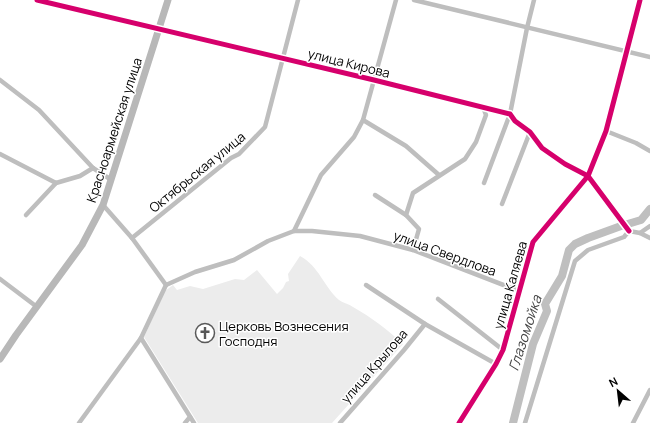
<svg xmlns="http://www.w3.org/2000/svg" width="650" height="423" font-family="Manrope,sans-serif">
  <rect width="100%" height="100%" fill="#fff"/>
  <path fill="#ececec" d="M 300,256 C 319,266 324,287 339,300 C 343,303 349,304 353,307 C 371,317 388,330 403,344 L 332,423 L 198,423 L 144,337 L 165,291 L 173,285 L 177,290 L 190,286 L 203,289 L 235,279 L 244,280 L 257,270 L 277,294 L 283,288 L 286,282 L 289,281 L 288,274 Z"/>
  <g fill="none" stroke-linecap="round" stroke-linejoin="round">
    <polyline stroke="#bfbfbf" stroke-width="8" points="513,423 533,344 547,311 545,304 562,276 569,250 575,244 588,238 621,226 641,220 650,209"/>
    <g stroke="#bebebe" stroke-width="4.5">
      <polyline points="37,0 374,80 510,114 515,121 530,132 542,148 565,164 588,176 629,231"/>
      <polyline points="414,0 650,57"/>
      <polyline points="0,80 39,110 93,168 110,179"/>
      <polyline points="363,120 406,146 439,175"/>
      <polyline points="606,131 636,143 650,151"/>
      <polyline points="0,154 56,183 80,176 93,168"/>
      <polyline points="484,183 510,114 527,28 534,0"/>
      <polyline points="375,195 406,215"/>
      <polyline points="502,204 530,132"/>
      <polyline points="103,205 132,238 166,285"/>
      <polyline points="26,215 56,183"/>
      <polyline points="294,231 321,175 354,137 363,120 396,0"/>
      <polyline points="640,233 650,238"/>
      <polyline points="132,238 231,158 239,154 265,127 298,0"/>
      <polyline points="413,250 419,229 406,215 413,193 465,159 476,142 486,115 483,107"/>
      <polyline points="0,279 37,307"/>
      <polyline points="166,285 195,272 234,260 268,241 294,231 312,231 360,236 413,250 519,291"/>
      <polyline points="366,285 425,324 496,364"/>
      <polyline points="438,299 503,350"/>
      <polyline points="141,338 194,423"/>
      <polyline points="79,423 141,338 166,285"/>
      <polyline points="185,423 190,417"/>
      <polyline points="340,423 404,350 425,324"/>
      <polyline points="459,423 496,364 503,350 533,242 588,176 606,131 640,0"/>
      <polyline points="525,423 575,261 588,250 624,237 629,231 640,233 650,226"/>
      <polyline points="633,423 650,390"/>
    </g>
    <polyline stroke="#b8b8b8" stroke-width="7" points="0,359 16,335 82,245 103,205 168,0"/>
    <defs>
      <g id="cycleway">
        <polyline points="37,0 374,80 510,114 515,121 530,132 542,148 565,164 588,176 629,231"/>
        <polyline points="459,423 496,364 503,350 533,242 588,176 606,131 640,0"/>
      </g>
    </defs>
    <use href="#cycleway" stroke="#fff" stroke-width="8"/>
    <use href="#cycleway" stroke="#d6006c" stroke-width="5"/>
  </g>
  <defs>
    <symbol id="church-ring" viewBox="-11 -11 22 22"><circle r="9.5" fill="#fff" stroke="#595959" stroke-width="1.5"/><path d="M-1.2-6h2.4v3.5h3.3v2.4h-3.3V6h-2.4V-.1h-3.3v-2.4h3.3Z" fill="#595959"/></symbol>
  </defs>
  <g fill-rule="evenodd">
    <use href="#church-ring" x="194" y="322" width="22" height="22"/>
  </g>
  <g text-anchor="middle" stroke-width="3" stroke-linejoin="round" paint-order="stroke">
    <g font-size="13" fill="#000" stroke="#fff">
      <text transform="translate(349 63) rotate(14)" y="5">улица Кирова</text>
      <text transform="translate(114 130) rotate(-72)" y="5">Красноармейская улица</text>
      <text transform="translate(197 172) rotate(-39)" y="5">Октябрьская улица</text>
      <text transform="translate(445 253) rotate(20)" y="5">улица Свердлова</text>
      <text transform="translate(510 285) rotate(-74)" y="5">улица Каляева</text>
      <text transform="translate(374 366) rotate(-49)" y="5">улица Крылова</text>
    </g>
    <g font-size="13" fill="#000" stroke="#fff" text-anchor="start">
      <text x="219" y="331">Церковь Вознесения<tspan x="219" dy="15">Господня</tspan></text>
    </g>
    <g font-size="14" font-style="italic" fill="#444" stroke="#fff">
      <text transform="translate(525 333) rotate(-72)" y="5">Глазомойка</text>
    </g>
  </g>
  <g transform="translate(618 391) rotate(332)" stroke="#ffffff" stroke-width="3" paint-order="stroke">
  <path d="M0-3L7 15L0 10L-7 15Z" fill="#000000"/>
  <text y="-6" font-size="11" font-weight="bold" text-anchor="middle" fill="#000000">N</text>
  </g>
</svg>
